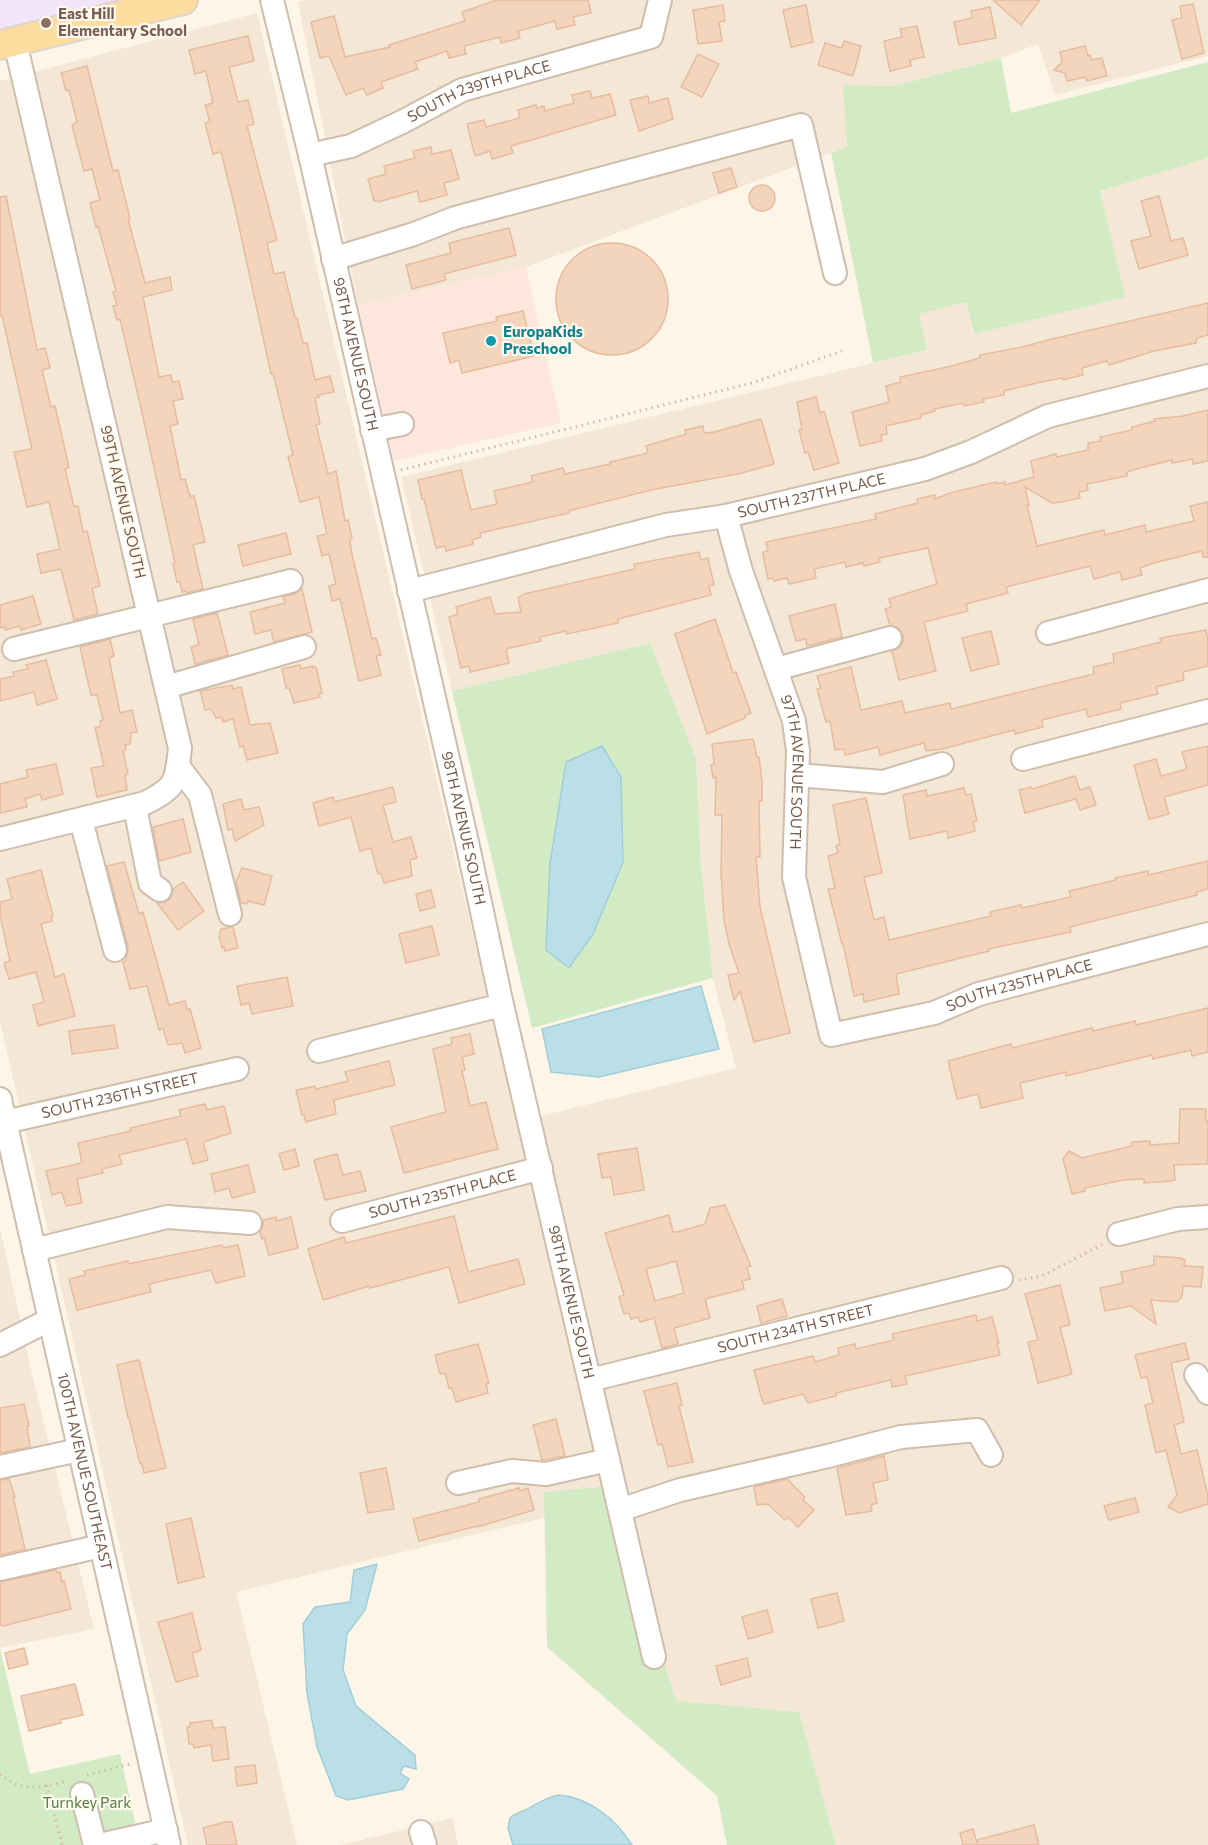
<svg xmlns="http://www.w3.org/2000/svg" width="1208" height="1845" font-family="Commissioner,sans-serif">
  <rect width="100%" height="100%" fill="#fdf5e7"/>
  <g fill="#f5e7d5">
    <polygon points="306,0 1208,0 1208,56 1055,95 1038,44 1001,58 894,86 844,85 847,147 526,267 358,305 298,2"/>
    <polygon points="257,13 606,1503 236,1592 297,1845 188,1845 0,1021 0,81"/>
    <polygon points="1208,158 1208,1845 836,1845 799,1712 676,1702 664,1663 537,1117 736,1068 713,978 701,866 696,759 650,643 452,691 401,477 927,350 918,314 966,302 973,334 1124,297 1100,191"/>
    <polygon points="0,1228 33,1378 94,1629 0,1648"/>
    <polygon points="452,1818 458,1845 341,1845"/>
  </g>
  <polygon fill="#fde6db" points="526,267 561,423 394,461 358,305"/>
  <polygon fill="#f2e4f9" points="0,0 182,0 0,45"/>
  <g fill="#d3ebc5">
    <polygon points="1001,58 1011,113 1208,62 1208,158 1100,191 1125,297 974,334 966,302 919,314 927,350 873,363 831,153 847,147 843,85 894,86"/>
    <polygon points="650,643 696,759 701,866 713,978 532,1028 452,691"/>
    <polygon points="614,1486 654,1657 664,1663 676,1701 799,1712 836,1845 727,1845 717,1796 547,1647 544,1492"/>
    <polygon points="0,1648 30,1774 120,1754 140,1845 0,1845"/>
  </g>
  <g fill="#bbdfe7" stroke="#a1ced9" stroke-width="1.5">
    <polygon points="602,746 621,777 623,862 593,934 569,968 546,950 550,864 566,762"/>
    <polygon points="701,986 719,1049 599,1077 551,1072 542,1029"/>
    <polygon points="377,1564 365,1610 347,1634 343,1670 356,1706 415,1755 416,1769 404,1766 400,1773 409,1779 403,1789 348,1800 336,1796 317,1747 307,1693 303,1624 315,1607 350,1602 354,1570"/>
    <path d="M 558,1795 C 589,1797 616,1819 632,1845 L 513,1845 L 508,1828 L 510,1818 C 518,1811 524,1812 531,1807 C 542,1801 546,1798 558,1795 Z"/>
  </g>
  <g fill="#f3d5be" stroke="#e6bc9e" stroke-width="1.5" fill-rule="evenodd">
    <polygon points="497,0 588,0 591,13 573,17 575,25 557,29 555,21 518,31 520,38 501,43 500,37 464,46 466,54 449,58 447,51 415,62 418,69 381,82 383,88 367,95 363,88 346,95 329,56 320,58 311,22 334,16 345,57 390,47 389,45 465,21 462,12"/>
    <polygon points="993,0 1040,0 1021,25"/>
    <polygon points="1193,4 1204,53 1182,59 1172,20 1182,18 1180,6"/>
    <polygon points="723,5 725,21 719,22 722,41 698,44 693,10"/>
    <polygon points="806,5 813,42 791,47 783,10"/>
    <polygon points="990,7 996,38 959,45 954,22 972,18 971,11"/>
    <polygon points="917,26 924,57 910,60 911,66 890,71 884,41 902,37 900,29"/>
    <polygon points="248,36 254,61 229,67 238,102 248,100 254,124 247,126 277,240 267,243 274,274 284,272 295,318 297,318 303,343 307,343 315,380 330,376 334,392 318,395 319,397 315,398 320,424 316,425 328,474 336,471 345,521 348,520 352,538 350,539 351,550 372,639 376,638 381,655 376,656 381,675 359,681 340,599 332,601 329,586 336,584 329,554 322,556 317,536 327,534 319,497 300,502 288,457 293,455 273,373 271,374 235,208 221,152 213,154 205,123 210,122 205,105 213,103 206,71 195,74 189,50"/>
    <polygon points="844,41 861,46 853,76 818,65 825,43 842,48"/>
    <polygon points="1085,46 1088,56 1090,55 1092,60 1102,58 1107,76 1087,81 1086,77 1067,81 1065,73 1054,70 1062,62 1060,52"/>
    <polygon points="698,54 719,64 702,97 681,87"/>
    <polygon points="87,66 113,171 118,170 130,218 128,219 145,283 170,277 172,290 143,297 159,377 171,375 172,382 179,381 183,399 173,401 178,424 170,426 181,480 185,479 190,496 194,496 205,542 193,545 203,589 187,593 186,591 182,592 180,582 177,582 173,564 175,563 141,408 120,319 117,320 113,306 117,305 113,292 116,291 98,226 96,227 90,203 100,200 92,169 84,171 72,125 77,122 69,90 66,91 61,73"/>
    <polygon points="590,91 592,98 610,94 616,115 511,146 513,153 492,159 490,151 475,156 467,124 484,120 486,127 520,118 518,110 536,105 537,108 544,106 545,111 574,103 572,95"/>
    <polygon points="648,96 649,103 668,98 673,119 639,131 630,100"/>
    <polygon points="431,147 432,154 451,150 459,179 444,183 447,195 420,202 417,191 378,202 377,200 374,201 368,179 386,174 384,166 415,158 413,151"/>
    <polygon points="731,168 737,187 719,193 713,173"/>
    <circle cx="762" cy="198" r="13"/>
    <polygon points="6,196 37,350 45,348 50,368 42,370 51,407 55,406 69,467 65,469 74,507 78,506 83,532 87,531 100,586 92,588 98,614 74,620 61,569 41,573 37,554 60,549 49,502 27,507 14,452 32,449 2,315 0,316 0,197"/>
    <polygon points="1159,196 1171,241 1183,238 1188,255 1139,269 1131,241 1151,236 1141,201"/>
    <polygon points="509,228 516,255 444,274 446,280 412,289 406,265 451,253 449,243"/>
    <circle cx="612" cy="299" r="56"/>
    <polygon points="1208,303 1208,335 1197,338 1196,343 1154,351 1109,365 1107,361 1082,368 1083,375 1063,380 1062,378 1041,382 1004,391 1004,395 983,399 984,402 964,406 963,403 934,409 935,411 920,415 921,418 886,426 887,434 881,435 882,441 860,446 852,412 889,402 886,386 901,382 900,377 952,366 980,358 980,355 1022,347 1052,339"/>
    <polygon points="523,311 534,356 462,373 459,360 450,363 443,333 497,321 496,317"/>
    <polygon points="816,397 820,413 824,411 839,463 814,470 808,452 805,453 799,430 802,429 797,402"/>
    <polygon points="1208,410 1208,461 1193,464 1192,459 1172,463 1172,460 1136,469 1127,472 1127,476 1087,484 1088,490 1079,492 1080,498 1061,502 1052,503 1025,487 1029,505 1027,505 1037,546 1104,530 1105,535 1145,525 1146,532 1194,521 1190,506 1208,502 1208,557 1203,557 1202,551 1154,563 1140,568 1142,575 1122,580 1120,572 1094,579 1090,566 1006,587 1008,593 966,604 968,611 924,622 936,671 899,680 892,651 900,647 903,642 903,635 899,628 890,625 885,609 891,607 889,599 937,584 928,548 879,558 880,562 864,566 863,563 846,567 845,562 814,569 816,578 789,584 787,578 774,581 773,578 768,579 763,555 763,552 768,551 766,542 876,519 875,514 918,503 917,499 935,495 935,499 950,493 979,486 997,482 997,484 1005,482 1005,485 1034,477 1031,461 1056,454 1057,457 1088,450 1088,443 1101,441 1100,437 1132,430 1132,427 1155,421 1154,419 1183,416"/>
    <polygon points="761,419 774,464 742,473 651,490 568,511 569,513 480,533 481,537 472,540 473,544 446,551 445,546 436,548 424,499 422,499 418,480 461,470 471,510 497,504 494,491 533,482 531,476 563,468 565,474 610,464 610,462 648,453 646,446 686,434 685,430 703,426 704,433 714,432"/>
    <polygon points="286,533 291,554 243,566 238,545"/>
    <polygon points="699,552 701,560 708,558 714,585 709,586 711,595 618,619 618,623 567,634 566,631 540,637 541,641 506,649 509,663 470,672 469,666 461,668 449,617 458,614 456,607 490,597 495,614 521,612 518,598 524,594 635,569 634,564"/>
    <polygon points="302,589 312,632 274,642 271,630 255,634 250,612 285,603 283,597 295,594"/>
    <polygon points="33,596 41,624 21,630 20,626 5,630 5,627 0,628 0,605"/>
    <polygon points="835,604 842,637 807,646 806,639 796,641 789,616"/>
    <polygon points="217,613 228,655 195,664 191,647 199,645 193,619"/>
    <polygon points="715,619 733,673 736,672 751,713 745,715 745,718 707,734 675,634"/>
    <polygon points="1206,630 1208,640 1208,666 1183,672 1184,680 1156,687 1158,694 1120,703 1121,709 1088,717 1086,709 1042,720 1043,727 1015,734 1014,730 942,749 926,751 924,743 880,755 878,747 845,755 844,749 835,750 830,721 826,722 817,689 821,688 817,676 851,667 861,710 902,701 905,713 950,703 951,709 1094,674 1093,667 1114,662 1113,654 1161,642 1160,638"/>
    <polygon points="991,631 999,664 971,671 962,638"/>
    <polygon points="110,639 114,656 109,658 120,713 132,710 137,732 131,733 130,744 125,745 126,750 123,751 128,774 125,775 127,790 97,797 91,768 104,766 95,728 101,726 100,721 103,720 97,695 91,695 80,647"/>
    <polygon points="46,660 57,699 37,705 34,692 0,701 0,679 14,676 13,672 28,669 26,665"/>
    <polygon points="300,665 301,669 313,666 313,668 316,667 322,693 319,694 320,697 294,703 289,688 286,688 282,669"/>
    <polygon points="232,685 233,689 241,687 250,725 270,723 278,753 247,760 243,746 240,747 233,719 223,722 222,717 216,718 211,709 205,710 200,691"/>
    <polygon points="753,739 757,757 759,757 762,781 762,801 759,801 760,857 756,857 760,907 790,1033 754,1042 740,991 734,1000 728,975 739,973 729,944 724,920 721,873 722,815 715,815 716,777 713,778 711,765 714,764 712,744"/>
    <polygon points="1208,746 1208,785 1164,797 1169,814 1149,819 1134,765 1156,759 1161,776 1187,769 1182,752"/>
    <polygon points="56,764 63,794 42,800 40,794 25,799 27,807 0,813 0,784 28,777 26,770"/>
    <polygon points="1075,776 1080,790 1090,787 1096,805 1080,810 1076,799 1025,813 1019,790 1031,787 1032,789"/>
    <polygon points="393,787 396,802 383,805 393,842 411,837 417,858 410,860 412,876 384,883 381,873 378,874 371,848 360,851 351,817 319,826 313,803 333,797 334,802"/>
    <polygon points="964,788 966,795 971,794 977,821 973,822 975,831 948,838 947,831 910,839 903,795 926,790 927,796"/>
    <polygon points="866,798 882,873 864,877 874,920 884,917 889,940 991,916 990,912 1021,905 1022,908 1071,897 1069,891 1116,880 1115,878 1148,871 1148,875 1208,861 1208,889 1196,892 1197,895 1070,927 1071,932 988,949 989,951 896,974 899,994 864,1002 863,994 854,996 843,943 842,944 828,889 835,888 828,856 838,853 836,846 840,844 833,805"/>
    <polygon points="241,799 244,810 259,807 264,825 235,841 232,829 228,830 223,804"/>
    <polygon points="183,819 191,852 159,861 153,827"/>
    <polygon points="124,862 139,914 143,912 169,1005 185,1001 187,1009 190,1009 201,1048 185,1053 182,1043 168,1045 163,1028 159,1030 147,986 130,989 123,962 126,961 128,947 107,866"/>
    <polygon points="242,868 272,876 264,905 248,901 247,904 241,903 236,882"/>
    <polygon points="41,870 53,916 51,917 52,921 41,924 55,977 64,974 75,1016 38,1026 33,1005 44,1002 36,972 9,979 4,963 10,961 0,915 0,902 12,899 7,879"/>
    <polygon points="183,882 204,911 178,930 157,903 166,902 171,897 173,889"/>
    <polygon points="431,890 435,907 420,911 416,894"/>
    <polygon points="432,926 439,955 406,963 399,934"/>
    <polygon points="233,927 238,948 225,951 224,947 222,948 219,936 221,929"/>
    <polygon points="287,977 293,1006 252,1014 249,1003 241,1005 237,986"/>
    <polygon points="1208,1008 1208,1052 1192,1056 1191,1050 1153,1059 1152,1055 1066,1076 1066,1072 1020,1083 1023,1098 981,1108 978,1094 957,1099 948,1061 1011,1044 1012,1048 1092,1028 1093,1031 1135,1021 1136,1025"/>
    <polygon points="114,1025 118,1048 72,1054 69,1031"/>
    <polygon points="470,1034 474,1054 462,1057 465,1070 462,1071 470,1106 486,1102 498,1149 404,1173 391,1127 446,1112 433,1049 452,1044 451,1038"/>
    <polygon points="389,1061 395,1085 334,1100 336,1114 306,1122 304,1115 302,1115 296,1090 315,1086 316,1089 348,1081 345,1072"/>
    <polygon points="205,1104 207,1110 224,1106 231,1133 203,1142 208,1160 193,1164 186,1139 119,1155 122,1164 102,1169 103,1173 77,1179 82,1203 66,1206 62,1192 52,1195 46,1171 82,1163 78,1143 131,1131 130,1128 181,1116 179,1110"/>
    <polygon points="1180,1109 1206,1109 1206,1121 1208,1121 1208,1164 1174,1165 1175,1180 1171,1181 1144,1183 1144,1179 1123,1180 1085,1188 1085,1191 1072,1194 1063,1159 1069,1151 1082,1158 1132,1146 1132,1142 1150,1141 1150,1145 1179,1143"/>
    <polygon points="637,1148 644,1190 614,1195 611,1177 602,1178 598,1154"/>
    <polygon points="295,1149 299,1166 284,1170 279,1154"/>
    <polygon points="337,1154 343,1175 360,1171 366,1191 325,1200 314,1160"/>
    <polygon points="248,1165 255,1192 232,1198 229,1188 215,1192 211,1174"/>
    <path d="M 725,1205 L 751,1266 L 747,1267 L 750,1279 L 742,1281 L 744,1289 L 705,1299 L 710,1318 L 674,1328 L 678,1344 L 662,1348 L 654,1318 L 640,1322 L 638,1317 L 631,1319 L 629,1313 L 624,1314 L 619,1297 L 624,1295 L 605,1233 L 669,1215 L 673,1232 L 677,1232 L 705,1224 L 710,1208 ZM 676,1261 L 684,1293 L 655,1301 L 646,1269 Z"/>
    <polygon points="454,1216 468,1272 518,1259 525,1284 459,1303 449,1267 370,1288 369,1286 323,1300 308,1249 344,1237 346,1243"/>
    <polygon points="276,1217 276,1221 291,1217 298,1248 269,1255 264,1238 262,1239 260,1232 263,1225 263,1220"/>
    <polygon points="222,1245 223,1248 238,1245 245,1276 216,1283 211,1270 149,1284 151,1292 77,1310 69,1279 85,1275 84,1271 128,1261 128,1264"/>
    <polygon points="1154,1256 1181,1258 1185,1260 1184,1266 1203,1267 1201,1287 1183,1286 1182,1297 1177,1302 1151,1300 1156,1324 1131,1306 1105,1311 1100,1288 1123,1283 1121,1272 1154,1265"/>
    <polygon points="1060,1285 1070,1325 1060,1327 1072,1374 1038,1383 1028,1342 1038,1340 1025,1294"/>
    <polygon points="782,1299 787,1316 761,1323 757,1306"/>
    <polygon points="976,1315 977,1321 992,1317 999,1343 997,1343 1000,1355 905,1376 907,1384 892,1387 891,1380 836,1393 836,1396 808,1403 803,1394 764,1404 762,1400 754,1370 813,1356 815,1362 839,1355 838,1348 855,1344 856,1349 894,1340 892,1334"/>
    <polygon points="1185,1343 1189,1359 1171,1363 1184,1422 1174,1425 1181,1454 1197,1450 1208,1496 1208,1504 1179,1513 1168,1507 1177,1495 1166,1450 1156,1453 1145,1405 1153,1403 1147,1377 1141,1378 1135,1355"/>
    <polygon points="478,1344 489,1383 486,1384 488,1393 456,1402 452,1388 449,1388 445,1373 440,1374 435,1355"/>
    <polygon points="139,1360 166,1468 144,1473 142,1463 140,1464 129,1418 128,1418 117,1365"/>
    <polygon points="677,1383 682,1405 679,1406 693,1462 668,1467 662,1444 658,1445 644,1391"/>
    <polygon points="24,1404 29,1426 27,1426 30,1447 0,1453 0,1408"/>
    <polygon points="556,1419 565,1456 542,1460 533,1425"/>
    <polygon points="884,1456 888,1480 873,1483 877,1503 871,1505 872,1511 846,1515 837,1468"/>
    <polygon points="386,1468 394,1509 368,1513 360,1473"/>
    <polygon points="9,1479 15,1497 13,1497 25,1549 0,1555 0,1480"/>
    <polygon points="787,1479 805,1497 803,1500 814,1510 798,1527 788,1517 785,1520 768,1504 757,1505 754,1487"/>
    <polygon points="519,1488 520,1491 528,1488 534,1510 477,1527 477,1526 419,1541 413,1519 479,1502 479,1499"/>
    <polygon points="1135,1498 1139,1512 1109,1520 1104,1506"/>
    <polygon points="191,1518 204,1577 178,1583 166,1524"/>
    <polygon points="56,1570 57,1573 60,1572 62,1582 64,1581 71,1609 3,1626 0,1625 0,1582"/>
    <polygon points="837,1593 844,1621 818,1628 811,1599"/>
    <polygon points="767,1610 773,1632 748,1639 742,1617"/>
    <polygon points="192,1613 201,1650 192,1653 198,1676 176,1682 158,1622"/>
    <polygon points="24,1648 28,1664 9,1669 5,1653"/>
    <polygon points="747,1658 751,1676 721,1685 716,1666"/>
    <polygon points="75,1684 83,1715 60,1720 61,1723 29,1731 21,1696"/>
    <polygon points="212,1720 213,1728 225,1727 229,1759 213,1761 211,1745 194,1748 193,1744 189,1744 187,1727 190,1727 190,1723"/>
    <polygon points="255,1765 257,1783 237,1786 235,1767"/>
    <polygon points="225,1822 232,1822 237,1845 207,1845 203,1828"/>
    <polygon points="1034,1825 1039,1845 963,1845 960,1833 973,1829 977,1843 977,1840"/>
  </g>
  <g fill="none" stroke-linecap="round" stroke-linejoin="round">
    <defs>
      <g id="minor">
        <path id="s1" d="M 272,0 L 310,155 L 467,842 L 502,1005 L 654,1657"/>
        <path id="s2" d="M 310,155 L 351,146 L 402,122 L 462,90 L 651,37 L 660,0"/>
        <polyline points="333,259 414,234 455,218 801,125 835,273"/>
        <polyline points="372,430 402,424"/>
        <path id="s3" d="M 726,516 L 741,571 L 794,721 L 798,751 L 794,877 L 831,1035 L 934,1013 L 979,994 L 1208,934"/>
        <path id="s4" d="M 409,591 L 666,525 L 726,516 L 925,469 L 971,452 L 1048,416 L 1208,376"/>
        <polyline points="1048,633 1208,590"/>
        <polyline points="14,649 291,581"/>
        <polyline points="776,669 890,638"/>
        <polyline points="166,687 304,647"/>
        <polyline points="1023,759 1208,711"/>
        <polyline points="178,766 200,795 230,914"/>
        <polyline points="797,775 883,782 942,764"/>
        <polyline points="135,807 150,883 160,890"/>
        <polyline points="81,820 115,950"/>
        <path d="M 0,839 L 145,803 C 177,787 176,782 180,748 L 15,42"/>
        <polyline points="319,1051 502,1005"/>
        <path id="s5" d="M 0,1099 L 169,1845"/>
        <path id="s6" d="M 5,1122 L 237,1069"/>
        <path id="s7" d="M 342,1221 L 541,1168"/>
        <polyline points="1119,1234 1178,1219 1208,1217"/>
        <polyline points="34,1250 167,1217 250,1223"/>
        <polyline points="0,1345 49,1320"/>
        <polyline points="1196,1375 1208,1393"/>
        <path id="s8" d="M 590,1380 L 1001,1278"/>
        <polyline points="0,1467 79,1450"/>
        <polyline points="458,1483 512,1471 546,1474 608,1460"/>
        <polyline points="620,1510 680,1490 828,1456 901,1437 977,1430 991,1455"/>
        <polyline points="0,1569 101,1546"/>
        <polyline points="82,1794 95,1845"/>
        <polyline points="421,1832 425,1845"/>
        <polyline points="100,1845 166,1830"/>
      </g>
      <polyline id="major" points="0,45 183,0"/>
    </defs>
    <use href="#minor" stroke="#cfbdad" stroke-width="26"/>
    <use href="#major" stroke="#dcd5d0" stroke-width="32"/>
    <g stroke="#d8b8a1" stroke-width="3" stroke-dasharray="1.5 4.5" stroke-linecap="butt">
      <polyline points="401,470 752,383 842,351"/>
      <polyline points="1019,1280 1042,1276 1103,1244"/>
      <path d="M 0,1774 C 20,1793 43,1787 67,1781"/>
      <polyline points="87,1775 130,1764"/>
      <polyline points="47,1785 62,1845"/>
    </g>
    <use href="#minor" stroke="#fff" stroke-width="22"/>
    <use href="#major" stroke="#fcdc9f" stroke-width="28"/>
  </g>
  <circle fill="#8d6e63" stroke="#fff9ee" stroke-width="2" cx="46" cy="23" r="6"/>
  <circle fill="#0f9aa8" stroke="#fff9ee" stroke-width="2" cx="491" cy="341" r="6"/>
  <g text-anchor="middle" stroke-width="4.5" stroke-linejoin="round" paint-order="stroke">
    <g font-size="15" font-weight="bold" fill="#785e54" stroke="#fff9ee" text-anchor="start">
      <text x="58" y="19">East Hill<tspan x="58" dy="17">Elementary School</tspan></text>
    </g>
    <g font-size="15" fill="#775c4b" stroke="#fff9ee">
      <text dy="5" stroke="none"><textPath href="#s2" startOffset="182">SOUTH 239TH PLACE</textPath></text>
      <text dy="5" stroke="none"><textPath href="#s1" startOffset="364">98TH AVENUE SOUTH</textPath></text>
      <text dy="5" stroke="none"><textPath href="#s4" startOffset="414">SOUTH 237TH PLACE</textPath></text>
      <text transform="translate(123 502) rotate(77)" y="5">99TH AVENUE SOUTH</text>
      <text dy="5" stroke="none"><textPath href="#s3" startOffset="267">97TH AVENUE SOUTH</textPath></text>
      <text dy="5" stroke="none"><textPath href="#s1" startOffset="850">98TH AVENUE SOUTH</textPath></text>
      <text dy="5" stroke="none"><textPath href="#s3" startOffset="730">SOUTH 235TH PLACE</textPath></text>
      <text dy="5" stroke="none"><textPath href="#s6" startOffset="118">SOUTH 236TH STREET</textPath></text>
      <text dy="5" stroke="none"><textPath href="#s7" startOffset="104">SOUTH 235TH PLACE</textPath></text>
      <text dy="5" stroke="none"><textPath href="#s1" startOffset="1336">98TH AVENUE SOUTH</textPath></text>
      <text dy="5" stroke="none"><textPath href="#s8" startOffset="212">SOUTH 234TH STREET</textPath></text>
      <text dy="5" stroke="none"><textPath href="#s5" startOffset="382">100TH AVENUE SOUTHEAST</textPath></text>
    </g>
    <g font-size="15" font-weight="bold" fill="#0d838f" stroke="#fff9ee" text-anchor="start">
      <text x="503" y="337">EuropaKids<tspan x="503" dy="17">Preschool</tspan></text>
    </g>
    <g font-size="15" fill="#527d42" stroke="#fff9ee">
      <text x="87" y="1808">Turnkey Park</text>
    </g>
  </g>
</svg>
